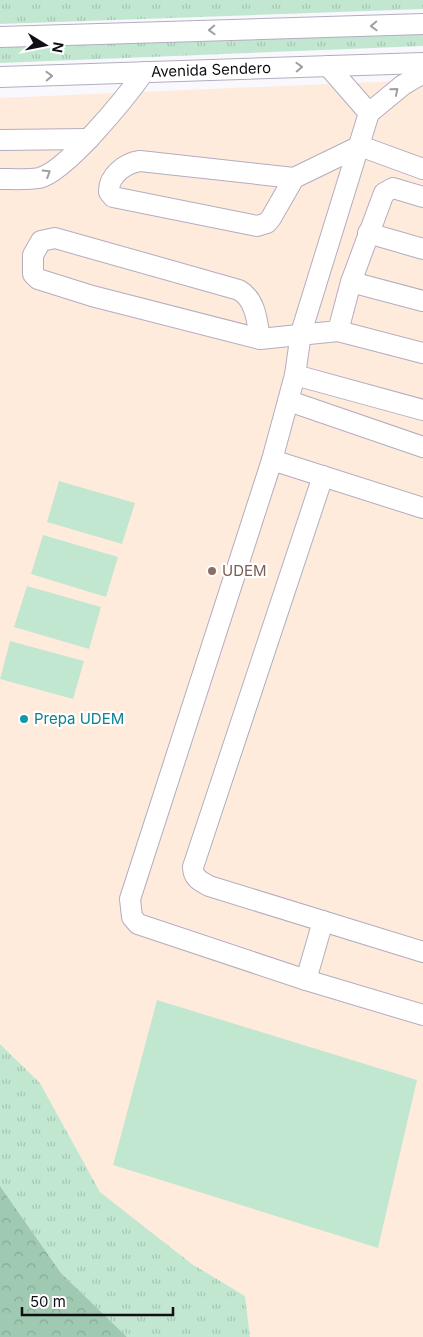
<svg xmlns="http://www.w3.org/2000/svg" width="423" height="1337" font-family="Inter,sans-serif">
  <defs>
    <pattern id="grass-tufts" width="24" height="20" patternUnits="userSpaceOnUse" patternTransform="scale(1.25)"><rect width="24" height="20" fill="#c2e7d1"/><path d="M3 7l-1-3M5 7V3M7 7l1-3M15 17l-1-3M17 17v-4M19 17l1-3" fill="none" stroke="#a6c5b3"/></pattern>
    <pattern id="forest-crowns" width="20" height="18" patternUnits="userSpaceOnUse" patternTransform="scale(1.25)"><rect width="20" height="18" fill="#9fc9b0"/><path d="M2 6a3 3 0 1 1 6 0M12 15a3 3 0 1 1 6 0" fill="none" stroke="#88ab96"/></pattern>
  </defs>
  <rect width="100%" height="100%" fill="#f9f8fc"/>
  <polygon fill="#ffebdb" points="423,80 423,1337 250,1337 245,1296 192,1264 100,1192 40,1083 0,1044 0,98"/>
  <g fill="url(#grass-tufts)">
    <polygon points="0,0 423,0 423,9 0,24"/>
    <polygon points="423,34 423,46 0,63 0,46"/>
    <polygon points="0,1044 40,1083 100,1192 192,1264 245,1296 250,1337 127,1337 61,1273 0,1186"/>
  </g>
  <polygon fill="url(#forest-crowns)" points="0,1186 61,1273 127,1337 0,1337"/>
  <g fill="#c2e7d1">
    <polygon points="59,481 135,503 122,544 47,522"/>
    <polygon points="43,535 118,557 106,597 31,574"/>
    <polygon points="27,586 101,607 89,649 14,627"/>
    <polygon points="10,641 84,661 73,699 0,679"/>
    <polygon points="157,1000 417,1080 378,1248 113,1165"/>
  </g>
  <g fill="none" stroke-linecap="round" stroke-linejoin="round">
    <defs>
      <g id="minor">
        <polyline points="0,37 423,24"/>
        <polyline points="328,66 369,113"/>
        <polyline points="423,73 403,85 369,113 301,333 295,375 272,460 130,899 132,917 138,924 306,980 423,1015"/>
        <polyline points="0,77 423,63"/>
        <polyline points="0,140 89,139"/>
        <path d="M 294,178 L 271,218 L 267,223 L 257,226 L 113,197 L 109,192 C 108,176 125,163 140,161 L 294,178 L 360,146 L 423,169"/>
        <path d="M 0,179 C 12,179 27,180 39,178 C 66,172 127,96 144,72"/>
        <polyline points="368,233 423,249"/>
        <polyline points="351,282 423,301"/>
        <polyline points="338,331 423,353"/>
        <path d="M 260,339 C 257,321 256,300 239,290 L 55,238 L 41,241 L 33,255 L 33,274 L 38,279 L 92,296 L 260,339 L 338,331 L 351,282 L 384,193 L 393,188 L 423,197"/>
        <polyline points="295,375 423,410"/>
        <polyline points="289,401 423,447"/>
        <polyline points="272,460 423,508"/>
        <path d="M 323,476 L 193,867 C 193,878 200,881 209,886 L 423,952"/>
        <polyline points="306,980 323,921"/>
      </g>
    </defs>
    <use href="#minor" stroke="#b3adc0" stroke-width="22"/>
    <use href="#minor" stroke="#fff" stroke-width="20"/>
  </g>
  <defs><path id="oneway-chevron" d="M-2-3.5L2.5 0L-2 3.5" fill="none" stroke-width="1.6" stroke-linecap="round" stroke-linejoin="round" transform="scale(1.25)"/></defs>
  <g stroke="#a09fa1">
    <use href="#oneway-chevron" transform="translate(374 26) rotate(178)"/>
    <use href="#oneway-chevron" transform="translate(212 30) rotate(178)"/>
    <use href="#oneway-chevron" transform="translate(299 67) rotate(-2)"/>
    <use href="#oneway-chevron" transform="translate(49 76) rotate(-2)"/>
    <use href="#oneway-chevron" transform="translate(395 91) rotate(-40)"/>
    <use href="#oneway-chevron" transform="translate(47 173) rotate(-32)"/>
  </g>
  <circle fill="#8d6e63" stroke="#fff" stroke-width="2" cx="212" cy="571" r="5"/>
  <circle fill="#0f9aa8" stroke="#fff" stroke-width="2" cx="24" cy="719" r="5"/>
  <g text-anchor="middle" stroke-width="4.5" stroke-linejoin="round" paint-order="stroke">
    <g font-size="15" fill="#110e15" stroke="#fff">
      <text transform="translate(211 70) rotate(-2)" y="5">Avenida Sendero</text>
    </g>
    <g font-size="15" fill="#785e54" stroke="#fff" text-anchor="start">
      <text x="222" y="576">UDEM</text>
    </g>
    <g font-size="15" fill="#0d838f" stroke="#fff" text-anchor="start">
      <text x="34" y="724">Prepa UDEM</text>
    </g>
  </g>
  <g transform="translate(45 45) rotate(100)" stroke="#ffffff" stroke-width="4" paint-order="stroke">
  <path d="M0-4L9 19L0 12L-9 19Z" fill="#110e15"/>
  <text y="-8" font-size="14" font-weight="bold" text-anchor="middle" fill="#110e15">N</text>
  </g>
  <path d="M22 1307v8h151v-8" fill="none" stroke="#110e15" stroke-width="2.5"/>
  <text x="30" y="1307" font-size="15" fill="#110e15" stroke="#ffffff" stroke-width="4" paint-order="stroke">50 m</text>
</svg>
